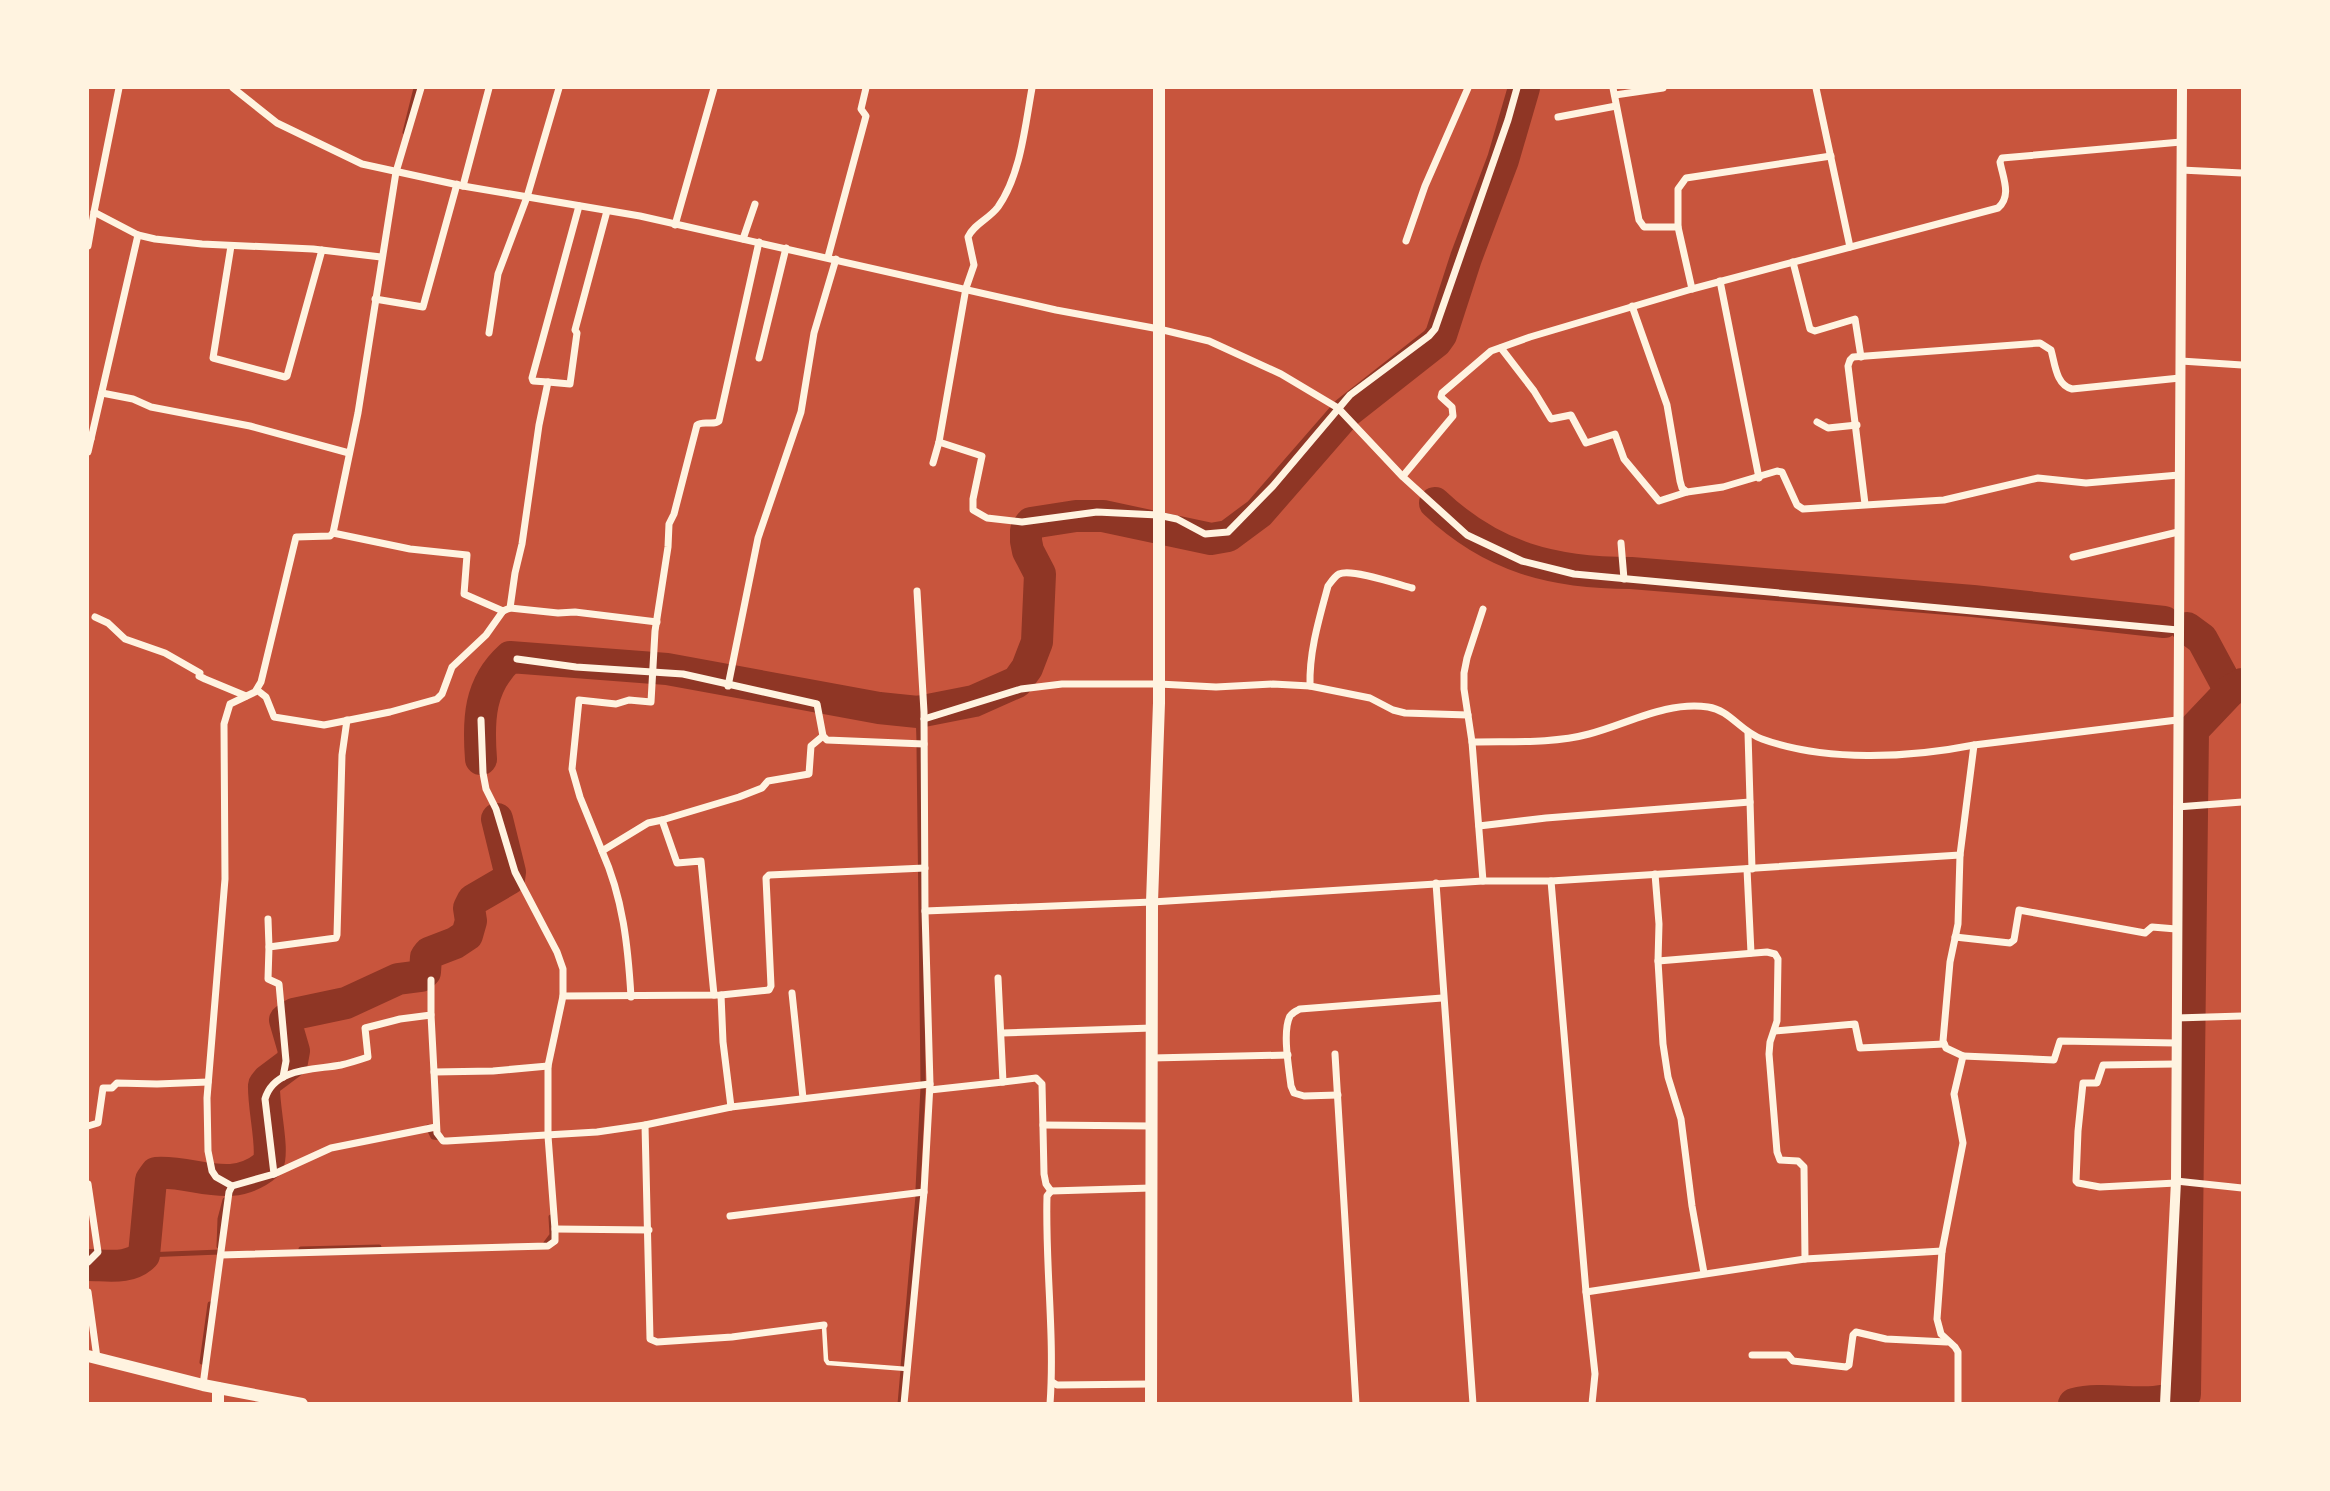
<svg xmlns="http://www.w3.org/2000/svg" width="2330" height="1491" font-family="Helvetica,sans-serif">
  <rect width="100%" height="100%" fill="#c8553d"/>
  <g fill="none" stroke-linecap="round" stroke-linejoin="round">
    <g stroke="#8f3625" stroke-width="5">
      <polyline points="405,132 416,88"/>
      <polyline points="918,712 919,741"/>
      <polyline points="919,746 923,1082"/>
      <polyline points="510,872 518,884"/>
      <polyline points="428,1127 433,1137 442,1138"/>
      <polyline points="918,1189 923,1087"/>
      <polyline points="546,1243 552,1235 551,1217"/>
      <polyline points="219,1246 220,1219 225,1200"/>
      <polyline points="301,1249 379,1247"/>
      <polyline points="144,1255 220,1252"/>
      <polyline points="202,1362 210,1304"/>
      <polyline points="903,1367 918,1196"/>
      <polyline points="900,1404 903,1370"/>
    </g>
    <g stroke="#8f3625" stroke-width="32">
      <path d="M 1435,503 C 1493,558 1554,573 1631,573 L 1973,601 L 2164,622"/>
      <polyline points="2187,628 2202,639 2230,691"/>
      <path d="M 481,759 C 478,720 479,685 510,657 L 667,669 L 879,708 L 918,712 L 974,701 L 1017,682 L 1027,668 L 1037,642 L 1040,574 L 1028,551 L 1026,541 L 1026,530 L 1031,523 L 1076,516 L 1103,516 L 1211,539 L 1228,536 L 1259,513 L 1347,412 L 1436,342 L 1441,335 L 1466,258 L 1503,160 L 1524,88"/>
      <path d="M 88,1265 C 107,1265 130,1270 144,1255 L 151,1180 L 156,1173 C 195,1170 231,1196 268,1164 C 274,1149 263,1107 264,1085 L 268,1080 L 292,1062 L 294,1051 L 285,1020 L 294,1014 L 346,1003 L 398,979 L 421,976 L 425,972 L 426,957 L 429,953 L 455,943 L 467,935 L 471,921 L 469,908 L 473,900 L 509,879 L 510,872 L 497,819"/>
      <path d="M 2074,1404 C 2110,1395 2150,1411 2185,1394 L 2193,730 L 2230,691 L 2242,684"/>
    </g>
    <polyline stroke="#fff3e0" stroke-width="4.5" points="824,1326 826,1360 828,1363 907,1369"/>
    <g stroke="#fff3e0" stroke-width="7">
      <polyline points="119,88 94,212 138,235 155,239 202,244 313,249 381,257"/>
      <polyline points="233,88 277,123 362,164 463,186 640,216 1056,310 1159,329 1209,341 1281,374 1338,408 1403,477 1467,535 1522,561 1574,574 2178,630"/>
      <polyline points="1613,88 1639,220 1644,227 1678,227 1692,289"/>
      <polyline points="1816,88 1850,247"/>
      <polyline points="1615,95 1663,88"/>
      <polyline points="1558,117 1616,106"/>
      <polyline points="2181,170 2242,173"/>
      <polyline points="463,186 489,88"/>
      <polyline points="675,225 714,88"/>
      <polyline points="1678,227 1678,189 1686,178 1831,156"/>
      <polyline points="743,239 755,204"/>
      <polyline points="1406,241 1425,186 1468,88"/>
      <polyline points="88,246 94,212"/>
      <polyline points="231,246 213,358 285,377 287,376 322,250"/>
      <polyline points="828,257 866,116 861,109 866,88"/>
      <polyline points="1793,262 1810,329 1815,331 1855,319 1861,357"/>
      <polyline points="1720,281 1759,478"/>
      <polyline points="375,299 423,307 457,184"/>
      <polyline points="1632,306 1667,405 1680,481 1682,488 1687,492 1723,487 1777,471 1782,472 1797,505 1803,509 1944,500 2038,478 2086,483 2179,475"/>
      <polyline points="489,333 498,274 527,197 559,88"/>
      <polyline points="1501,348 1534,391 1551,419 1571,415 1586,443 1615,434 1624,459 1659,501 1687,492"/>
      <polyline points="759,358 786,248"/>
      <polyline points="2181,361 2242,365"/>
      <polyline points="548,382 570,384 577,333 575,330 607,211"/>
      <polyline points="102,393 133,399 151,407 250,426 349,453"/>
      <polyline points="1817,422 1828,428 1857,425"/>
      <polyline points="88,438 91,439 138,235"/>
      <polyline points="939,442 982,456 973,499 973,510 987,518 1022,522 1097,512 1158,515 1177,519 1205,534 1228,532 1273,486 1350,395 1429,336 1435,329 1508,120 1517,88"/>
      <polyline points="88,452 91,439"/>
      <path d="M 933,463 L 939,442 L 966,288 L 974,265 L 968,237 C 974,224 989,219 998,207 C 1021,174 1025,126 1032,88"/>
      <path d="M 1403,476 L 1453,416 L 1452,407 L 1441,397 L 1442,393 L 1491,351 L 1530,337 L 1692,289 L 1998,208 C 2012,196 2003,178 2000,162 L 2002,158 L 2181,142"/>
      <path d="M 1865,504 L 1848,366 L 1850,360 L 1853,357 L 2040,343 L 2051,350 C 2055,364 2056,385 2072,389 L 2180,378"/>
      <polyline points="333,533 410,549 467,555 464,594 503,611"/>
      <polyline points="1621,543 1624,579"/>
      <polyline points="2073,557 2178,532"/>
      <polyline points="510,608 558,613 575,612 657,622"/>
      <polyline points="95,617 108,623 125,639 165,653 200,673 199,676 205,679 246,696"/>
      <polyline points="517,659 576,667 683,674 817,704 823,736 827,740 924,744"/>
      <polyline points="728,686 758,538 801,412 814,333 836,259"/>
      <path d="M 1310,686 C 1309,652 1319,619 1328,586 C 1331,582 1335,576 1339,574 C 1351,568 1397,584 1412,588"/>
      <polyline points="257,690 266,697 274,717 324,725 390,712 437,699 442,694 452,667 486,635 503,611 510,608 515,573 522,544 539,425 548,382 533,381 532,378 579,206"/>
      <polyline points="924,719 1021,689 1062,684 1159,684 1216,687 1273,684 1310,686 1370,698 1393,710 1405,713 1468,715"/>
      <polyline points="481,720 483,773 486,789 496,809 515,872 557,952 563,969 563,996"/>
      <polyline points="1748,733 1752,869"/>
      <path d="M 1472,742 C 1510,741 1552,744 1589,734 C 1628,724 1666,701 1708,707 C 1730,710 1741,732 1762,739 C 1825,762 1909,758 1974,745"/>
      <polyline points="2177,807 2242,802"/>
      <polyline points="662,820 739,797 762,788 768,781 809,774 811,746 823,736"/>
      <polyline points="1479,826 1546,818 1750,802"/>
      <path d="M 602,851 L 580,797 L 572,769 L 579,700 L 616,704 L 629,700 L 651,702 L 655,631 L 668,547 L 669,524 L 674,514 L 697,425 C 704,420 713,426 719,421 L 759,242"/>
      <polyline points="1747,869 1751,953"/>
      <polyline points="1655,874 1659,924 1658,961 1663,1044 1668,1077 1681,1119 1692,1206 1704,1273"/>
      <polyline points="1483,881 1472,742 1464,689 1464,673 1467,658 1483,609"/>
      <polyline points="1551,881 1586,1292 1595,1374 1592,1404"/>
      <polyline points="1436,883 1473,1404"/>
      <polyline points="925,911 1152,902 1483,881 1551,881 1960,855 1974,745 2177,720"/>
      <polyline points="268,919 269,947"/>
      <polyline points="1955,937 2010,943 2014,940 2019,910 2145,933 2152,927 2176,929"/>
      <polyline points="1658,961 1767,952 1775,954 1778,959 1777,1021 1770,1042 1769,1054 1777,1152 1780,1160 1798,1161 1804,1167 1805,1259"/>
      <polyline points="792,993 803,1098"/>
      <polyline points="721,995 723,1042 731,1107"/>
      <path d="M 631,997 C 628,946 623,898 602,851 L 648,823 L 662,820 L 677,863 L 701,861 L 714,995"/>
      <polyline points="431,1015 434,1072 493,1071 548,1066"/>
      <polyline points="2176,1018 2242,1016"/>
      <polyline points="1775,1031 1855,1024 1860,1048 1944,1044"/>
      <polyline points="1002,1033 1152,1028"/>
      <polyline points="1335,1054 1356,1404"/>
      <polyline points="1963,1056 2054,1060 2060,1041 2176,1043"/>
      <polyline points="1152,1058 1288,1055"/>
      <polyline points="434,1072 437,1133 443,1141 447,1141 597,1132 645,1125 731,1107 930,1084"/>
      <polyline points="283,1077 286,1061 279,984 268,979 269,947 336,938 337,935 342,755 347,720"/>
      <polyline points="1003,1082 1036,1078 1042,1084 1044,1174 1046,1184 1051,1191"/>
      <polyline points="930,1090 1003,1082 998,978"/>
      <path d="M 1338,1095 L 1304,1096 L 1294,1093 L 1291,1086 C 1289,1069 1282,1031 1290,1016 C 1293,1012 1296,1011 1300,1009 L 1442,998"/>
      <polyline points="645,1125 650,1339 657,1342 732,1337 824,1325"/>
      <polyline points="1043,1125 1151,1126"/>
      <polyline points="88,1126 98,1123 103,1088 112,1088 117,1083 157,1084 208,1082"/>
      <polyline points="274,1174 331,1148 436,1127"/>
      <polyline points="2176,1181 2242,1188"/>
      <polyline points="2176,1183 2100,1187 2078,1183 2076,1181 2078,1131 2083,1083 2097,1083 2103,1065 2176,1064"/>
      <polyline points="88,1184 98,1252 88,1262"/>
      <polyline points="232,1186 216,1177 212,1171 208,1151 207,1098 225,879 224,724 230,704 255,692 261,682 296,537 330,536 333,533 358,413 396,172 421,88"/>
      <polyline points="1051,1191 1151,1188"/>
      <polyline points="730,1216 924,1192"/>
      <polyline points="555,1229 649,1230"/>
      <polyline points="221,1255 548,1246 555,1241 555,1229 548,1136 548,1066 563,996 721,995 769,990 771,986 766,878 769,875 925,868"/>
      <polyline points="88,1292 97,1358"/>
      <polyline points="1586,1292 1805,1259 1942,1251"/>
      <polyline points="1752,1355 1788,1355 1793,1361 1846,1367 1849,1365 1853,1335 1856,1332 1886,1339 1947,1342"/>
      <polyline points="1052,1382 1057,1385 1151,1384"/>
      <path d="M 203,1385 L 229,1192 L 232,1186 L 274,1174 L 265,1099 C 274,1067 315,1070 341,1065 C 350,1063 359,1060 368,1057 L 365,1028 L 400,1019 L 431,1015 L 431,980"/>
      <polyline points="904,1404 924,1192 930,1084 925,911 924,712 917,591"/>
      <path d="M 1050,1404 C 1055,1335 1045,1265 1047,1196 L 1051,1191"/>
      <polyline points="1958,1404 1958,1352 1955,1347 1941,1334 1937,1319 1942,1251 1963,1143 1954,1094 1963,1056 1946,1048 1943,1041 1950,962 1958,924 1960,855"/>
    </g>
    <polyline stroke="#fff3e0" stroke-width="10" points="2165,1404 2176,1181 2182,88"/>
    <polyline stroke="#fff3e0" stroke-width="12" points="218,1388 218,1404"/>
    <g stroke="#fff3e0" stroke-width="12">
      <polyline points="88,1356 203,1385 302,1404"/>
      <polyline points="1151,1404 1152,902 1159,703 1159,88"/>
    </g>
  </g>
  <rect width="2330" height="1491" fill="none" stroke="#fff3e0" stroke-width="178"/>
</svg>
